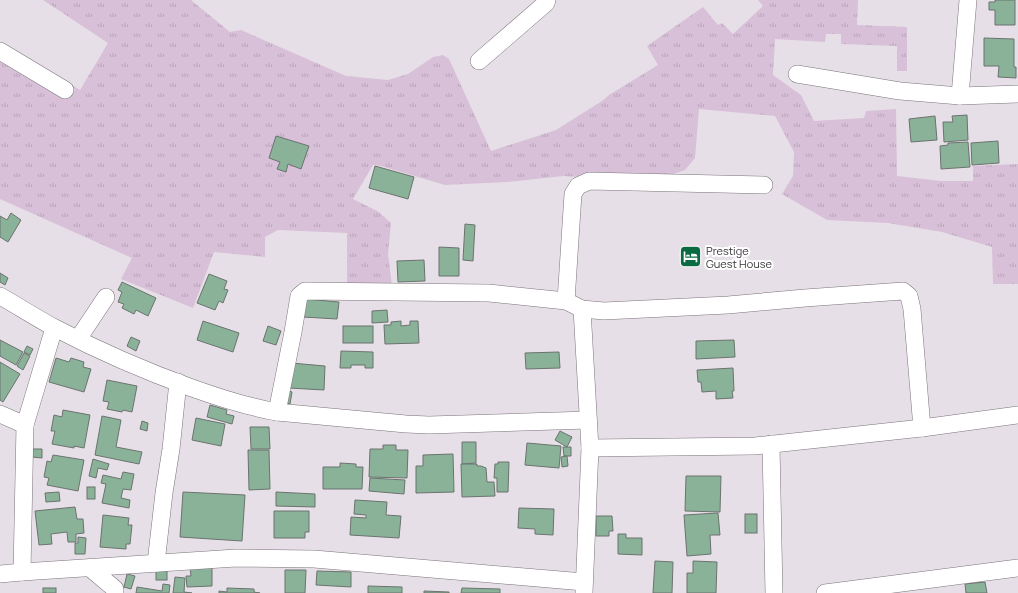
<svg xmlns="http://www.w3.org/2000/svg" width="1018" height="593" font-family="Manrope,sans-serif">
  <defs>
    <pattern id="grass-tufts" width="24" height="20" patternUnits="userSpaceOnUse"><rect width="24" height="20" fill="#d7c0d8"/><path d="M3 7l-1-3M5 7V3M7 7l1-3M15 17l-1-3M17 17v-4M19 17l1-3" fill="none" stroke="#b9a5ba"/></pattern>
  </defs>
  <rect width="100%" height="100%" fill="#e7dfe7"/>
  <polygon fill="url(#grass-tufts)" points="43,0 191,0 230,32 241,30 346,76 388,80 408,74 433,57 443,55 449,59 491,151 556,130 602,101 609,95 658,65 647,46 703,7 718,25 722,23 733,34 763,6 758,0 858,0 857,25 907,27 907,71 897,71 897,46 841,44 841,34 826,34 825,42 775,39 773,75 801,95 814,121 864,118 866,111 896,109 897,176 941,181 973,181 973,166 1018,164 1018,284 993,284 992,247 942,232 888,223 827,220 782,194 793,176 794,152 775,116 699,109 695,158 685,170 665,177 580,177 563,176 507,182 445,185 381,166 373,165 353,199 379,212 391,223 388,254 392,286 347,289 347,233 278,230 265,237 265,257 214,252 193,308 121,279 132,258 0,199 0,56 70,84 80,90 108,43"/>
  <g fill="#8ab299" stroke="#6b736e">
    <polygon points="995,0 1015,0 1015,25 995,25 995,10 989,10 989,2 995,2"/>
    <polygon points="984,38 1014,39 1014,67 1016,67 1016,78 998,77 999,66 984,66"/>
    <polygon points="967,115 968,140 944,142 943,122 953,122 952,116"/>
    <polygon points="935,116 937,140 911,142 909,119"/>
    <polygon points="276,136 309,146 301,169 288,164 286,172 277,169 280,162 269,158"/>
    <polygon points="998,141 999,163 972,165 971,143"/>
    <polygon points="968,142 970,167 941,169 940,146 948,145 948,143"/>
    <polygon points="375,166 414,177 408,199 369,188"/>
    <polygon points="11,213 21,220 8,242 0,237 0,216 7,220"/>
    <polygon points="465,224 475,225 473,261 463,260"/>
    <polygon points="439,247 459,248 459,276 439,276"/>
    <polygon points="424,260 425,281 398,282 397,261"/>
    <polygon points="0,273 8,278 5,285 0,282"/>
    <polygon points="209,274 227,281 224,289 228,290 223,303 219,301 215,310 197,303"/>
    <polygon points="122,282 156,298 148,316 136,310 134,314 122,308 124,304 118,302 122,292 118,290"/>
    <polygon points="305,299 339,302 337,319 303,317"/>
    <polygon points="387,310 388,322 372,323 372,311"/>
    <polygon points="203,321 239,333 233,352 197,340"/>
    <polygon points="401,321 401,326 410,325 410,321 418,321 419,343 385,344 384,325 391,325 391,322"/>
    <polygon points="268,326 281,331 276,345 263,341"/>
    <rect x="343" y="326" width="30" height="17"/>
    <polygon points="131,337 140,341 136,351 127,346"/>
    <polygon points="0,340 23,352 16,365 0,356"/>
    <polygon points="734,340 735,357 696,359 696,341"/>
    <polygon points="27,346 33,349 30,355 24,352"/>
    <polygon points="341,351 373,352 373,368 365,368 365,365 351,365 351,368 340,368"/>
    <polygon points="559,352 560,368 526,369 525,353"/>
    <polygon points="24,353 30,356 23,370 17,366"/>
    <polygon points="56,358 69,362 71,358 84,362 83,367 91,369 84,392 49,382"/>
    <polygon points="0,362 20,374 3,402 0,400"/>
    <polygon points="291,363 325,366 324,390 289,388"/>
    <polygon points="733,368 734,391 732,391 733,398 716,399 716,391 702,392 701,382 698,382 697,370"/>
    <polygon points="107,380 137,386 132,412 123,410 122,412 107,409 109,402 103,401"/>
    <polygon points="286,390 292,392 290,404 283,402"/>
    <polygon points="210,405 227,410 226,414 234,416 232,424 207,417"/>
    <polygon points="63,410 90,415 84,448 74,446 74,448 52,444 55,431 51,431 54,415 62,417"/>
    <polygon points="102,416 121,420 116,447 142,452 139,464 95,455"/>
    <polygon points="196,418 225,424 221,446 192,440"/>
    <polygon points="142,421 148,423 147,431 140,429"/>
    <polygon points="250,427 269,427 270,449 251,449"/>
    <polygon points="560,431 572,437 567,447 555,440"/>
    <polygon points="462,442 476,442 476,463 462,464"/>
    <polygon points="527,443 561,446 559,468 525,465"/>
    <polygon points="383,445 396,445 396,450 408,450 407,478 369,477 370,449 383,449"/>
    <polygon points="563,447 571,447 571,456 564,456"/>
    <polygon points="33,449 42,449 42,458 32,457"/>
    <polygon points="248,450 269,450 270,489 249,490"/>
    <polygon points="453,454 454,492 416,493 416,466 423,466 423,455"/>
    <polygon points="53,455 84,460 78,491 47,485 49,478 44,477 47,461 51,462"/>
    <polygon points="567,456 568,466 562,467 561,457"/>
    <polygon points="93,459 109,464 107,470 98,468 96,478 89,476"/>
    <polygon points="498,462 509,462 508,492 497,492 497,478 494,478 495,464 498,464"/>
    <polygon points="340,463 356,464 356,467 363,467 362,489 323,489 323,467 340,467"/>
    <polygon points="461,464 477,464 477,466 481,466 486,468 487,482 494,482 495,496 462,497"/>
    <polygon points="123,472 134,474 131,490 123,489 121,498 130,500 129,508 102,503 106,484 101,483 103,475 121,479"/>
    <polygon points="686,476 721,476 720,512 685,511"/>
    <polygon points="370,478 405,480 404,494 369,491"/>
    <rect x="87" y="487" width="8" height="12"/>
    <polygon points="59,492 60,501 46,502 45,493"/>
    <polygon points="183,492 245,495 242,541 180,537"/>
    <polygon points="276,492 315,494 315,507 276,506"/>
    <polygon points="355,500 387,502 386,515 401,516 399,538 350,535 351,517 366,518 366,515 354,514"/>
    <polygon points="75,507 77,519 83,519 84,533 76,534 76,542 68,542 67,532 51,534 52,544 39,545 35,511"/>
    <polygon points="519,508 554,509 553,535 535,534 535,529 518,528"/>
    <polygon points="274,511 309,511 309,532 305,532 305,538 274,538"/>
    <polygon points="718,513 720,535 710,535 711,554 687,556 684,515"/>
    <rect x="745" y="514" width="12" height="19"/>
    <polygon points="103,515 129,518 128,525 132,525 130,544 126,544 126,549 100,547"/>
    <polygon points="596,516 612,516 613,531 609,531 609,536 596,536"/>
    <polygon points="618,534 626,534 626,538 642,538 642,555 618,554"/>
    <polygon points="78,537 86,538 85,554 75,554 75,543 78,543"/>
    <polygon points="655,561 673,562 672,593 653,593"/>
    <polygon points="693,561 717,562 716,593 687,593 687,573 693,573"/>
    <polygon points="212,567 212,586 187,587 186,576 191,576 190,568"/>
    <polygon points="285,570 306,570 305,593 285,593"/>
    <rect x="156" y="571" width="11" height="9"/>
    <polygon points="317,571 351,572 351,587 316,585"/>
    <polygon points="127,574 135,576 131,589 124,587"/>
    <polygon points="175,577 185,578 184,592 192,593 173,593"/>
    <polygon points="985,582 987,593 966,593 965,584"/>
    <polygon points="163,584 170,585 169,593 136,593 137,587 162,591"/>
    <polygon points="368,586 402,587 402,593 368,593"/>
    <rect x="43" y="588" width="13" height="5"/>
    <polygon points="227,588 254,589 254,592 260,593 219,593 219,591 227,592"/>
    <polygon points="462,588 500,589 500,593 461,593"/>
    <polygon points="424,591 449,592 449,593 424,593"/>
  </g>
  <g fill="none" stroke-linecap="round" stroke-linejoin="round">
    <defs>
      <g id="minor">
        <polyline points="0,51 65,90"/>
        <polyline points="479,61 546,3 547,0"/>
        <polyline points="797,74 900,91 960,96 1018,94"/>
        <polyline points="960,96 968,0"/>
        <path d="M 0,296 C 18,306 36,318 55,328 C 99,351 145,371 192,388 C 220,398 248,407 277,412 L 406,424 L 429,425 L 588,420"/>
        <polyline points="566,301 573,194 578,186 589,181 764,185"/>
        <polyline points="582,309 590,448 584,593"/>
        <polyline points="78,339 106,297"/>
        <polyline points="277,412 293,332 299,296 305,291 489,293 566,301 582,309 604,311 728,305 805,298 903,291 909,296 912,309 922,428"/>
        <polyline points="0,414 25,425"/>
        <polyline points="771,444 774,593"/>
        <polyline points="590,448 755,446 922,428 1018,415"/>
        <polyline points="156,563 164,493 171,449 178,382"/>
        <polyline points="90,568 115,589 115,593"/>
        <polyline points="22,572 25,425 54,328"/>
        <polyline points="0,574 22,572 236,558 314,559 584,582"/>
        <polyline points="825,593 1018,568"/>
      </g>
    </defs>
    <use href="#minor" stroke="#7b747b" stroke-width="18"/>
    <use href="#minor" stroke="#fff" stroke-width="17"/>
  </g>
  <defs>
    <symbol id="hotel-square" viewBox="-11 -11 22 22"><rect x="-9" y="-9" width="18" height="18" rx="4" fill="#0b6b40" stroke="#fff"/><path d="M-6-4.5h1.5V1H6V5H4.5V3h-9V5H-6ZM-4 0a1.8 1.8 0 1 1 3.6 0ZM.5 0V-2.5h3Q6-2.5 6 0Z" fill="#fff"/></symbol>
  </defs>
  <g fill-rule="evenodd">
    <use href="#hotel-square" x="678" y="244" width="25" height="25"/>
  </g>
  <g text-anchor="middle" stroke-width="4" stroke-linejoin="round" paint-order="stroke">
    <g font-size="11" fill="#363336" stroke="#fff" text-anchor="start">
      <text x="706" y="255">Prestige<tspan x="706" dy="13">Guest House</tspan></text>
    </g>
  </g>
</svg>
